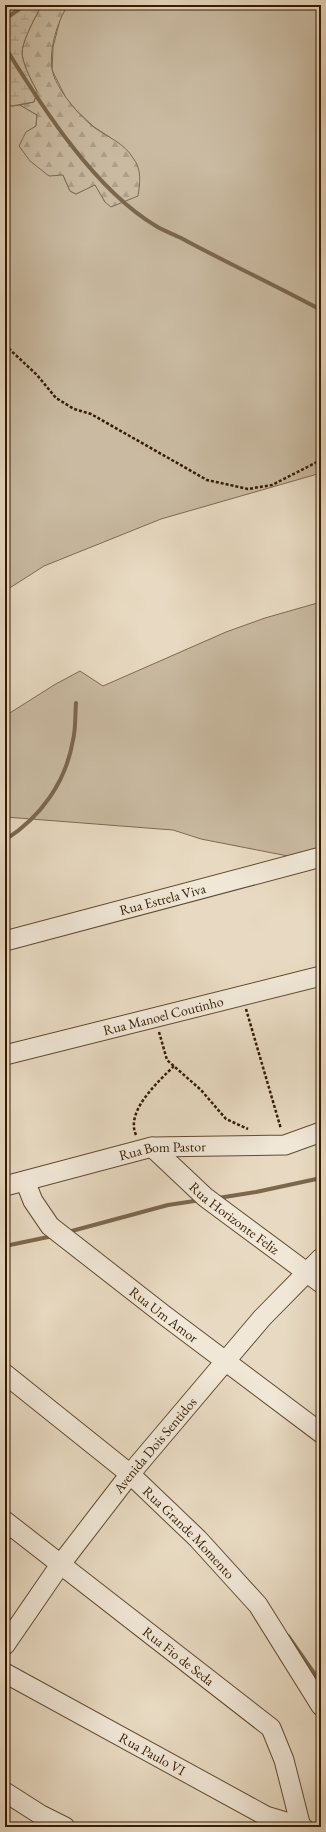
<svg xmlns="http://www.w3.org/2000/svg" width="326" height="1832" font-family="'EB Garamond',serif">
  <defs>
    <pattern id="forest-firs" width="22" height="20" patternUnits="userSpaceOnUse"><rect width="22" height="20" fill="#c9baa1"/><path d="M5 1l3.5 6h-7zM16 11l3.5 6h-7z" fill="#ad9f89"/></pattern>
    <pattern id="wetland-marsh" width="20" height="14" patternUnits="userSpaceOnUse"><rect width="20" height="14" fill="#c9baa1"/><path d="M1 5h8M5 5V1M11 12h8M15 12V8" fill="none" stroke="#ad9f89"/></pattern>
  </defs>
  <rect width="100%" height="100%" fill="#e8dac2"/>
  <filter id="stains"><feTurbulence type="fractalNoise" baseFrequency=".005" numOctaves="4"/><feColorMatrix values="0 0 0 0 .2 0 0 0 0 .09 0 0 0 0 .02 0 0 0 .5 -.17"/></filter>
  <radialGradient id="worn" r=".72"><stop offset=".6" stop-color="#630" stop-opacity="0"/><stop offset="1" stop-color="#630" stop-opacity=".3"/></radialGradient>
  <g fill="#c9baa1" stroke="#7e6a50">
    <polygon points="68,5 321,5 321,473 161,519 44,566 5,591 5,104 12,106 20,105 37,115 36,126 26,133 63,175 70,191 76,194 95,184 105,202 111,138 94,127 75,109 66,98 52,70 53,47 61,16"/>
    <polygon points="321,602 321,854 293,857 201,839 173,830 5,817 5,716 54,685 80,671 103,686 226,632 265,618"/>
  </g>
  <path fill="url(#forest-firs)" stroke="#7e6a50" d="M 42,5 L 68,5 C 57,22 49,49 52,69 C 55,88 80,117 95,128 C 109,138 124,143 133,158 C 142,169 140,183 138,196 L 111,207 L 105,202 L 95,185 L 76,194 L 70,191 L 63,175 L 49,176 L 30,161 L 19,146 L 26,132 L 36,126 L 37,115 L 20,105 L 34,102 L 37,91 C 31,80 24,67 22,54 C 21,43 36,15 42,5 Z"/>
  <path fill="url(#wetland-marsh)" stroke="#7e6a50" d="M 5,5 L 42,5 C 36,15 21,43 22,54 C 24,67 31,80 37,91 L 34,102 L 12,106 L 5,104 Z"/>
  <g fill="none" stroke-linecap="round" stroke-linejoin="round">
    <g stroke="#7b674d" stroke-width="4">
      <polyline points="5,19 25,5"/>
      <path d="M 5,47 C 42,107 95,190 156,226 C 164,231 173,234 181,238 C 227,263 275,285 321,310"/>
      <path d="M 5,840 C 41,817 66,782 73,740 C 76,728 75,715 76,703"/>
      <polyline points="218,1198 256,1192 321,1178"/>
      <polyline points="68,1232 168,1205 201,1200"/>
      <polyline points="5,1246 53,1236"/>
      <polyline points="288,1636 321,1683"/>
      <polyline points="319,1820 321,1816"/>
    </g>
    <defs>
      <g id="minor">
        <path id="s1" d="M 5,941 L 321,857"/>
        <path id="s2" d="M 5,1055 L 321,976"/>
        <path id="s3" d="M 152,1147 L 205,1197 L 321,1283"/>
        <path id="s4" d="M 25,1181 L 33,1201 L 50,1226 L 164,1315 L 321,1433"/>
        <path id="s5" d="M 5,1186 L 152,1147 L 285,1145 L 321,1132"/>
        <path id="s6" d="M 5,1374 L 130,1474 L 198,1539 L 258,1605 L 321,1706"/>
        <path id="s7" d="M 5,1521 L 271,1728 L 284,1760 L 301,1827"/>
        <path id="s8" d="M 5,1645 L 60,1565 L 130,1474 L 262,1318 L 321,1258"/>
        <path id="s9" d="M 5,1673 L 266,1816 L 303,1827"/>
        <polyline points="5,1792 41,1815 65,1827"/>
      </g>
    </defs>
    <use href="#minor" stroke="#614b30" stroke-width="21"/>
    <g stroke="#341b00" stroke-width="2.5" stroke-dasharray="3 2" stroke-linecap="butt">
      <polyline points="5,345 37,375 56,398 74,409 91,414 207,480 248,489 272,485 321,460"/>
      <polyline points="246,1009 281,1129"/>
      <polyline points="159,1032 167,1060 201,1090 226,1119 248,1129"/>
      <path d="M 136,1135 C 125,1111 159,1081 174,1066"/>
    </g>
    <use href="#minor" stroke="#f0e7d7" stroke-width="19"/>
  </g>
  <g text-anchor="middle" stroke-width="4" stroke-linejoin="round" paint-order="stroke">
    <g font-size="14" fill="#341b00" stroke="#f0e7d7">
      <text dy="5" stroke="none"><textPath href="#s1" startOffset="163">Rua Estrela Viva</textPath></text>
      <text dy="5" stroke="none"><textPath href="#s2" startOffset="163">Rua Manoel Coutinho</textPath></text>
      <text dy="5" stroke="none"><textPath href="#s5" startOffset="162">Rua Bom Pastor</textPath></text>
      <text dy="5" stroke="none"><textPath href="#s3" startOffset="109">Rua Horizonte Feliz</textPath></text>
      <text dy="5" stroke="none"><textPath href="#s4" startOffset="196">Rua Um Amor</textPath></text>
      <text dy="5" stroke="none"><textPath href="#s8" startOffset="250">Avenida Dois Sentidos</textPath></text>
      <text dy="5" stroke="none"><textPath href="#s6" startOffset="243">Rua Grande Momento</textPath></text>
      <text dy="5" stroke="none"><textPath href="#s7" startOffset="220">Rua Fio de Seda</textPath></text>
      <text dy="5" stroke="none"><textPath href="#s9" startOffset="168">Rua Paulo VI</textPath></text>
    </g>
  </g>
  <rect width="326" height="1832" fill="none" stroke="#e8dac2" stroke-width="20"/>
  <rect x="6" y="6" width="314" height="1820" fill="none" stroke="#341b00" stroke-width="2"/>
  <rect x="10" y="10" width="306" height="1812" fill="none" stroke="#341b00"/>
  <rect width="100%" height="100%" filter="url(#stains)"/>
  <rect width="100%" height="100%" fill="url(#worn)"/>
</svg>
